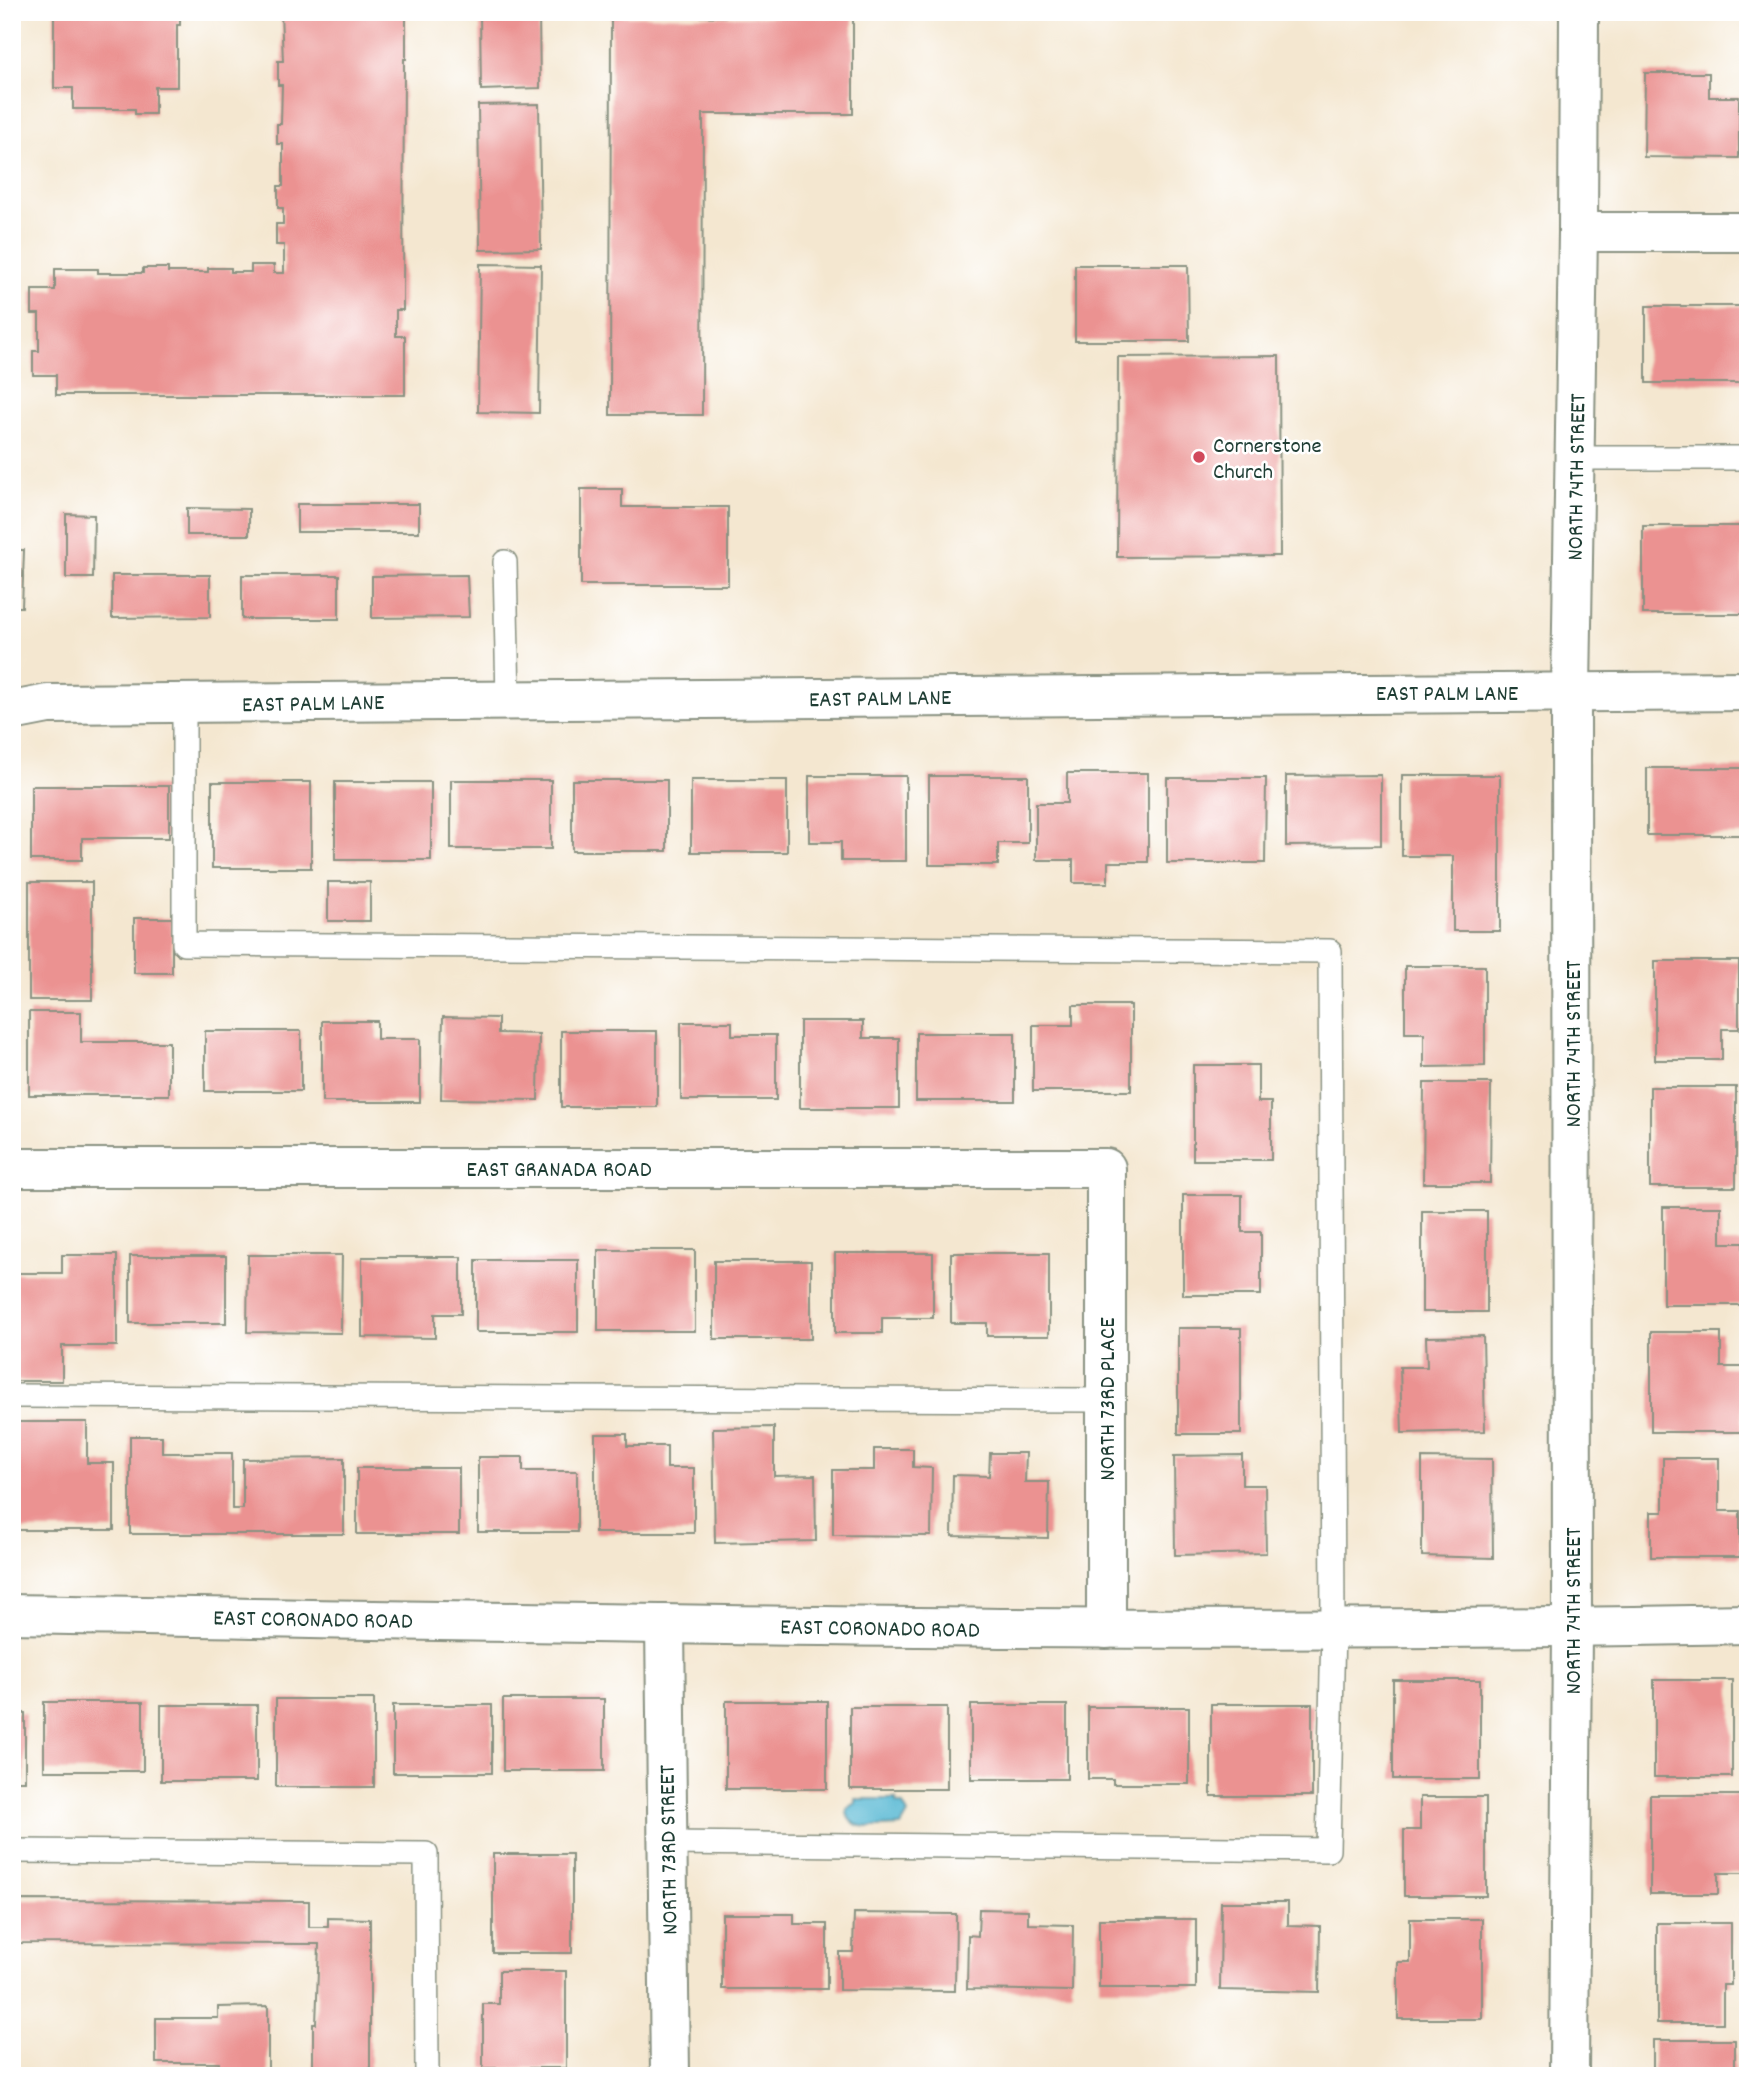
<svg xmlns="http://www.w3.org/2000/svg" width="1760" height="2088" font-family="Dekko,sans-serif">
  <rect width="100%" height="100%" fill="#fff"/>
  <filter id="ink" filterUnits="userSpaceOnUse"><feTurbulence type="fractalNoise" baseFrequency=".0143" numOctaves="2"/><feDisplacementMap in="SourceGraphic" scale="14" xChannelSelector="R" yChannelSelector="G"/><feConvolveMatrix kernelMatrix="1 2 1 2 8 2 1 2 1" color-interpolation-filters="sRGB"/></filter>
  <filter id="wash" filterUnits="userSpaceOnUse"><feTurbulence type="fractalNoise" baseFrequency=".00686" numOctaves="4" result="noise"/><feDisplacementMap in="SourceGraphic" scale="28" xChannelSelector="R" yChannelSelector="G"/><feGaussianBlur stdDeviation="1.57" result="paint"/><feColorMatrix in="noise" values="0 0 0 0 0 0 0 0 0 0 0 0 0 0 0 0 0 1.4 0 .05"/><feComposite in="paint" operator="in"/></filter>
  <g filter="url(#wash)">
    <rect width="100%" height="100%" fill="#f4e7d0"/>
    <path fill="#54b7d3" stroke="#3a7a84" stroke-width="2" d="M 856,1799 L 896,1799 L 896,1803 L 903,1805 L 908,1814 L 901,1826 C 883,1826 846,1834 847,1809 L 856,1803 Z"/>
    <g id="blocks">
      <g fill="#eb9291">
        <polygon points="54,12 180,12 180,25 177,25 177,87 155,87 155,114 135,114 135,109 73,109 73,88 54,88"/>
        <polygon points="281,12 406,12 406,59 404,59 403,310 396,310 396,336 405,336 405,395 56,395 56,375 33,375 33,351 39,351 39,314 32,314 32,290 55,290 55,269 98,269 98,273 143,273 143,268 168,268 168,272 208,272 208,268 231,268 231,272 251,272 251,265 274,265 274,273 284,273 284,245 276,245 276,224 283,224 283,208 278,208 278,186 283,186 283,144 277,144 277,124 281,124 282,85 278,85 278,61 283,61"/>
        <polygon points="480,12 539,12 540,88 481,90"/>
        <polygon points="611,16 853,17 853,114 703,114 702,415 610,415"/>
        <polygon points="1645,73 1709,73 1709,97 1739,97 1739,158 1644,157"/>
        <polygon points="539,104 541,249 480,250 478,105"/>
        <polygon points="480,264 541,265 539,413 478,412"/>
        <polygon points="1075,265 1188,265 1189,341 1075,341"/>
        <rect x="1646" y="306" width="98" height="77"/>
        <polygon points="1279,356 1280,556 1117,557 1118,357"/>
        <polygon points="581,489 622,489 622,507 728,507 728,585 581,585"/>
        <rect x="297" y="504" width="122" height="28"/>
        <polygon points="187,508 249,509 249,535 187,535"/>
        <polygon points="66,514 94,515 93,578 66,578"/>
        <rect x="1643" y="526" width="100" height="88"/>
        <polygon points="12,550 24,550 22,607 12,607"/>
        <polygon points="112,575 210,575 210,617 112,618"/>
        <rect x="242" y="575" width="97" height="44"/>
        <polygon points="467,575 469,617 372,618 372,576"/>
        <rect x="1647" y="768" width="99" height="67"/>
        <polygon points="1067,773 1148,773 1148,862 1108,862 1108,883 1073,883 1073,860 1036,860 1036,803 1067,803"/>
        <polygon points="1381,775 1381,845 1286,846 1286,776"/>
        <polygon points="1402,775 1500,775 1500,931 1453,931 1453,856 1402,856"/>
        <polygon points="809,776 906,776 906,861 841,861 841,842 809,842"/>
        <polygon points="929,776 1028,776 1028,843 998,843 998,865 929,865"/>
        <polygon points="1167,778 1266,778 1265,863 1167,863"/>
        <rect x="451" y="780" width="100" height="69"/>
        <rect x="572" y="780" width="95" height="71"/>
        <rect x="691" y="780" width="96" height="72"/>
        <rect x="212" y="782" width="99" height="86"/>
        <rect x="335" y="782" width="96" height="78"/>
        <polygon points="31,786 169,786 169,838 82,838 82,860 31,860"/>
        <rect x="29" y="882" width="63" height="118"/>
        <rect x="328" y="882" width="42" height="39"/>
        <rect x="134" y="918" width="38" height="55"/>
        <polygon points="1655,961 1739,961 1739,1029 1722,1029 1722,1060 1655,1060"/>
        <polygon points="1405,966 1485,966 1485,1066 1424,1067 1424,1033 1405,1033"/>
        <polygon points="1073,1005 1131,1005 1131,1091 1033,1091 1033,1025 1073,1025"/>
        <polygon points="29,1012 81,1012 81,1042 169,1042 169,1095 29,1095"/>
        <polygon points="443,1017 498,1018 498,1033 539,1034 538,1100 441,1099"/>
        <polygon points="322,1021 377,1021 377,1039 420,1039 420,1102 322,1102"/>
        <polygon points="800,1021 863,1021 863,1038 899,1038 899,1108 800,1108"/>
        <polygon points="681,1022 732,1022 732,1035 776,1035 776,1100 681,1100"/>
        <rect x="205" y="1031" width="96" height="60"/>
        <rect x="561" y="1031" width="96" height="76"/>
        <rect x="916" y="1033" width="99" height="68"/>
        <polygon points="1193,1065 1258,1065 1258,1102 1271,1102 1271,1160 1193,1160"/>
        <polygon points="1424,1083 1491,1083 1490,1183 1423,1183"/>
        <rect x="1650" y="1087" width="86" height="100"/>
        <polygon points="1183,1195 1242,1195 1242,1232 1261,1232 1261,1295 1183,1295"/>
        <polygon points="1663,1207 1721,1207 1721,1243 1743,1243 1743,1305 1663,1305"/>
        <rect x="1422" y="1211" width="65" height="101"/>
        <rect x="598" y="1250" width="97" height="81"/>
        <polygon points="835,1253 933,1253 933,1318 882,1318 882,1333 835,1333"/>
        <polygon points="951,1253 1049,1253 1049,1336 987,1336 987,1323 951,1323"/>
        <polygon points="62,1255 117,1255 117,1346 62,1346 62,1381 12,1381 12,1273 62,1273"/>
        <polygon points="248,1255 342,1255 341,1333 247,1332"/>
        <rect x="130" y="1256" width="96" height="67"/>
        <polygon points="362,1257 461,1257 461,1314 435,1314 435,1338 362,1337"/>
        <rect x="476" y="1260" width="102" height="72"/>
        <rect x="714" y="1261" width="97" height="78"/>
        <rect x="1178" y="1328" width="63" height="106"/>
        <polygon points="1651,1332 1721,1332 1721,1367 1748,1367 1748,1405 1742,1405 1742,1432 1651,1432"/>
        <polygon points="1483,1336 1485,1431 1402,1433 1400,1367 1427,1367 1426,1337"/>
        <polygon points="12,1422 87,1422 87,1463 114,1463 114,1530 12,1530"/>
        <polygon points="774,1427 774,1476 815,1475 816,1541 715,1543 713,1428"/>
        <polygon points="595,1434 627,1434 627,1446 667,1446 667,1468 694,1468 694,1533 595,1533"/>
        <polygon points="130,1436 162,1436 162,1453 232,1453 232,1509 243,1509 243,1459 344,1458 344,1534 130,1534"/>
        <polygon points="874,1449 913,1449 913,1467 932,1468 931,1536 833,1535 833,1470 874,1470"/>
        <polygon points="990,1453 1026,1453 1025,1482 1049,1482 1048,1538 952,1536 953,1475 989,1476"/>
        <polygon points="1242,1455 1242,1485 1265,1485 1266,1553 1175,1555 1174,1456"/>
        <polygon points="478,1457 523,1457 523,1471 577,1471 577,1532 478,1532"/>
        <polygon points="1422,1458 1492,1459 1493,1558 1422,1556"/>
        <polygon points="1663,1458 1719,1458 1719,1511 1740,1511 1740,1557 1651,1557 1651,1512 1663,1512"/>
        <rect x="357" y="1468" width="102" height="66"/>
        <rect x="1393" y="1680" width="87" height="99"/>
        <rect x="1654" y="1680" width="78" height="97"/>
        <rect x="276" y="1699" width="98" height="88"/>
        <rect x="503" y="1699" width="101" height="72"/>
        <rect x="726" y="1701" width="101" height="88"/>
        <rect x="44" y="1702" width="99" height="69"/>
        <rect x="1211" y="1704" width="101" height="92"/>
        <rect x="161" y="1705" width="96" height="76"/>
        <rect x="393" y="1705" width="99" height="68"/>
        <rect x="971" y="1705" width="96" height="74"/>
        <rect x="850" y="1707" width="97" height="82"/>
        <polygon points="1088,1707 1189,1707 1189,1784 1113,1784 1113,1779 1088,1779"/>
        <rect x="12" y="1713" width="13" height="68"/>
        <polygon points="1650,1795 1746,1795 1746,1873 1718,1873 1718,1894 1650,1894"/>
        <polygon points="1420,1797 1486,1797 1486,1896 1404,1896 1404,1830 1420,1830"/>
        <rect x="493" y="1854" width="79" height="99"/>
        <polygon points="12,1900 309,1901 309,1927 328,1927 328,1918 370,1919 370,2076 318,2076 318,2070 313,2070 313,2024 316,2024 319,1944 12,1943"/>
        <polygon points="1221,1902 1288,1902 1288,1925 1320,1926 1319,1992 1220,1990"/>
        <polygon points="979,1909 1028,1910 1028,1924 1073,1925 1072,1991 967,1989 968,1935 978,1936"/>
        <polygon points="854,1913 956,1914 955,1991 839,1990 839,1952 853,1952"/>
        <polygon points="722,1914 794,1914 794,1924 827,1924 827,1989 722,1989"/>
        <rect x="1099" y="1919" width="97" height="69"/>
        <polygon points="1410,1919 1482,1919 1482,2019 1398,2019 1398,1962 1410,1962"/>
        <polygon points="1657,1923 1731,1923 1731,1985 1723,1985 1723,2023 1657,2023"/>
        <polygon points="499,1971 566,1971 566,2068 483,2068 483,2004 499,2004"/>
        <polygon points="268,2006 268,2076 219,2076 219,2063 156,2063 156,2018 218,2018 218,2007"/>
        <rect x="1653" y="2040" width="82" height="36"/>
      </g>
    </g>
  </g>
  <g filter="url(#ink)">
    <use href="#blocks" fill-opacity="0" stroke="#8a9282" stroke-width="2"/>
    <g fill="none" stroke-linecap="round" stroke-linejoin="round">
      <defs>
        <g id="lane">
          <polyline points="1575,458 1748,458"/>
          <polyline points="505,562 508,700"/>
          <polyline points="184,703 184,944 1330,951 1333,1629 1328,1850 667,1843"/>
          <polyline points="12,1396 1106,1400"/>
          <polyline points="12,1851 426,1854 427,2076"/>
        </g>
        <g id="street">
          <polyline points="1578,232 1748,232"/>
          <polyline points="12,711 48,704 1748,691"/>
          <polyline points="12,1168 1106,1168 1106,1629"/>
          <path d="M 12,1614 C 591,1623 1169,1636 1748,1624"/>
          <polyline points="665,1624 670,2076"/>
          <polyline points="1569,2076 1572,1628 1571,691 1578,232 1579,12"/>
        </g>
      </defs>
      <use href="#lane" stroke="#8a9282" stroke-width="26"/>
      <use href="#street" stroke="#8a9282" stroke-width="42"/>
      <use href="#lane" stroke="#fff" stroke-width="23"/>
      <use href="#street" stroke="#fff" stroke-width="38"/>
    </g>
  </g>
  <circle fill="#d1495b" stroke="#fff" stroke-width="2.5" cx="1199" cy="457" r="7"/>
  <g text-anchor="middle" stroke-width="5" stroke-linejoin="round" paint-order="stroke">
    <g font-size="23" fill="#1f3d34" stroke="#fff" text-anchor="start">
      <text x="1213" y="452">Cornerstone<tspan x="1213" dy="26">Church</tspan></text>
    </g>
    <g font-size="23" fill="#1f3d34" stroke="#fff">
      <text transform="translate(1575 477) rotate(-89)" y="8">NORTH 74TH STREET</text>
      <text x="1447" y="700">EAST PALM LANE</text>
      <text transform="translate(880 697) rotate(-1)" y="8">EAST PALM LANE</text>
      <text transform="translate(313 702) rotate(-1)" y="8">EAST PALM LANE</text>
      <text transform="translate(1572 1044) rotate(-90)" y="8">NORTH 74TH STREET</text>
      <text x="559" y="1176">EAST GRANADA ROAD</text>
      <text transform="translate(1106 1399) rotate(-90)" y="8">NORTH 73RD PLACE</text>
      <text transform="translate(1572 1611) rotate(-90)" y="8">NORTH 74TH STREET</text>
      <text transform="translate(313 1618) rotate(1)" y="8">EAST CORONADO ROAD</text>
      <text transform="translate(880 1627) rotate(1)" y="8">EAST CORONADO ROAD</text>
      <text transform="translate(667 1850) rotate(-91)" y="8">NORTH 73RD STREET</text>
    </g>
  </g>
  <rect width="1760" height="2088" fill="none" stroke="#fff" stroke-width="42"/>
</svg>
